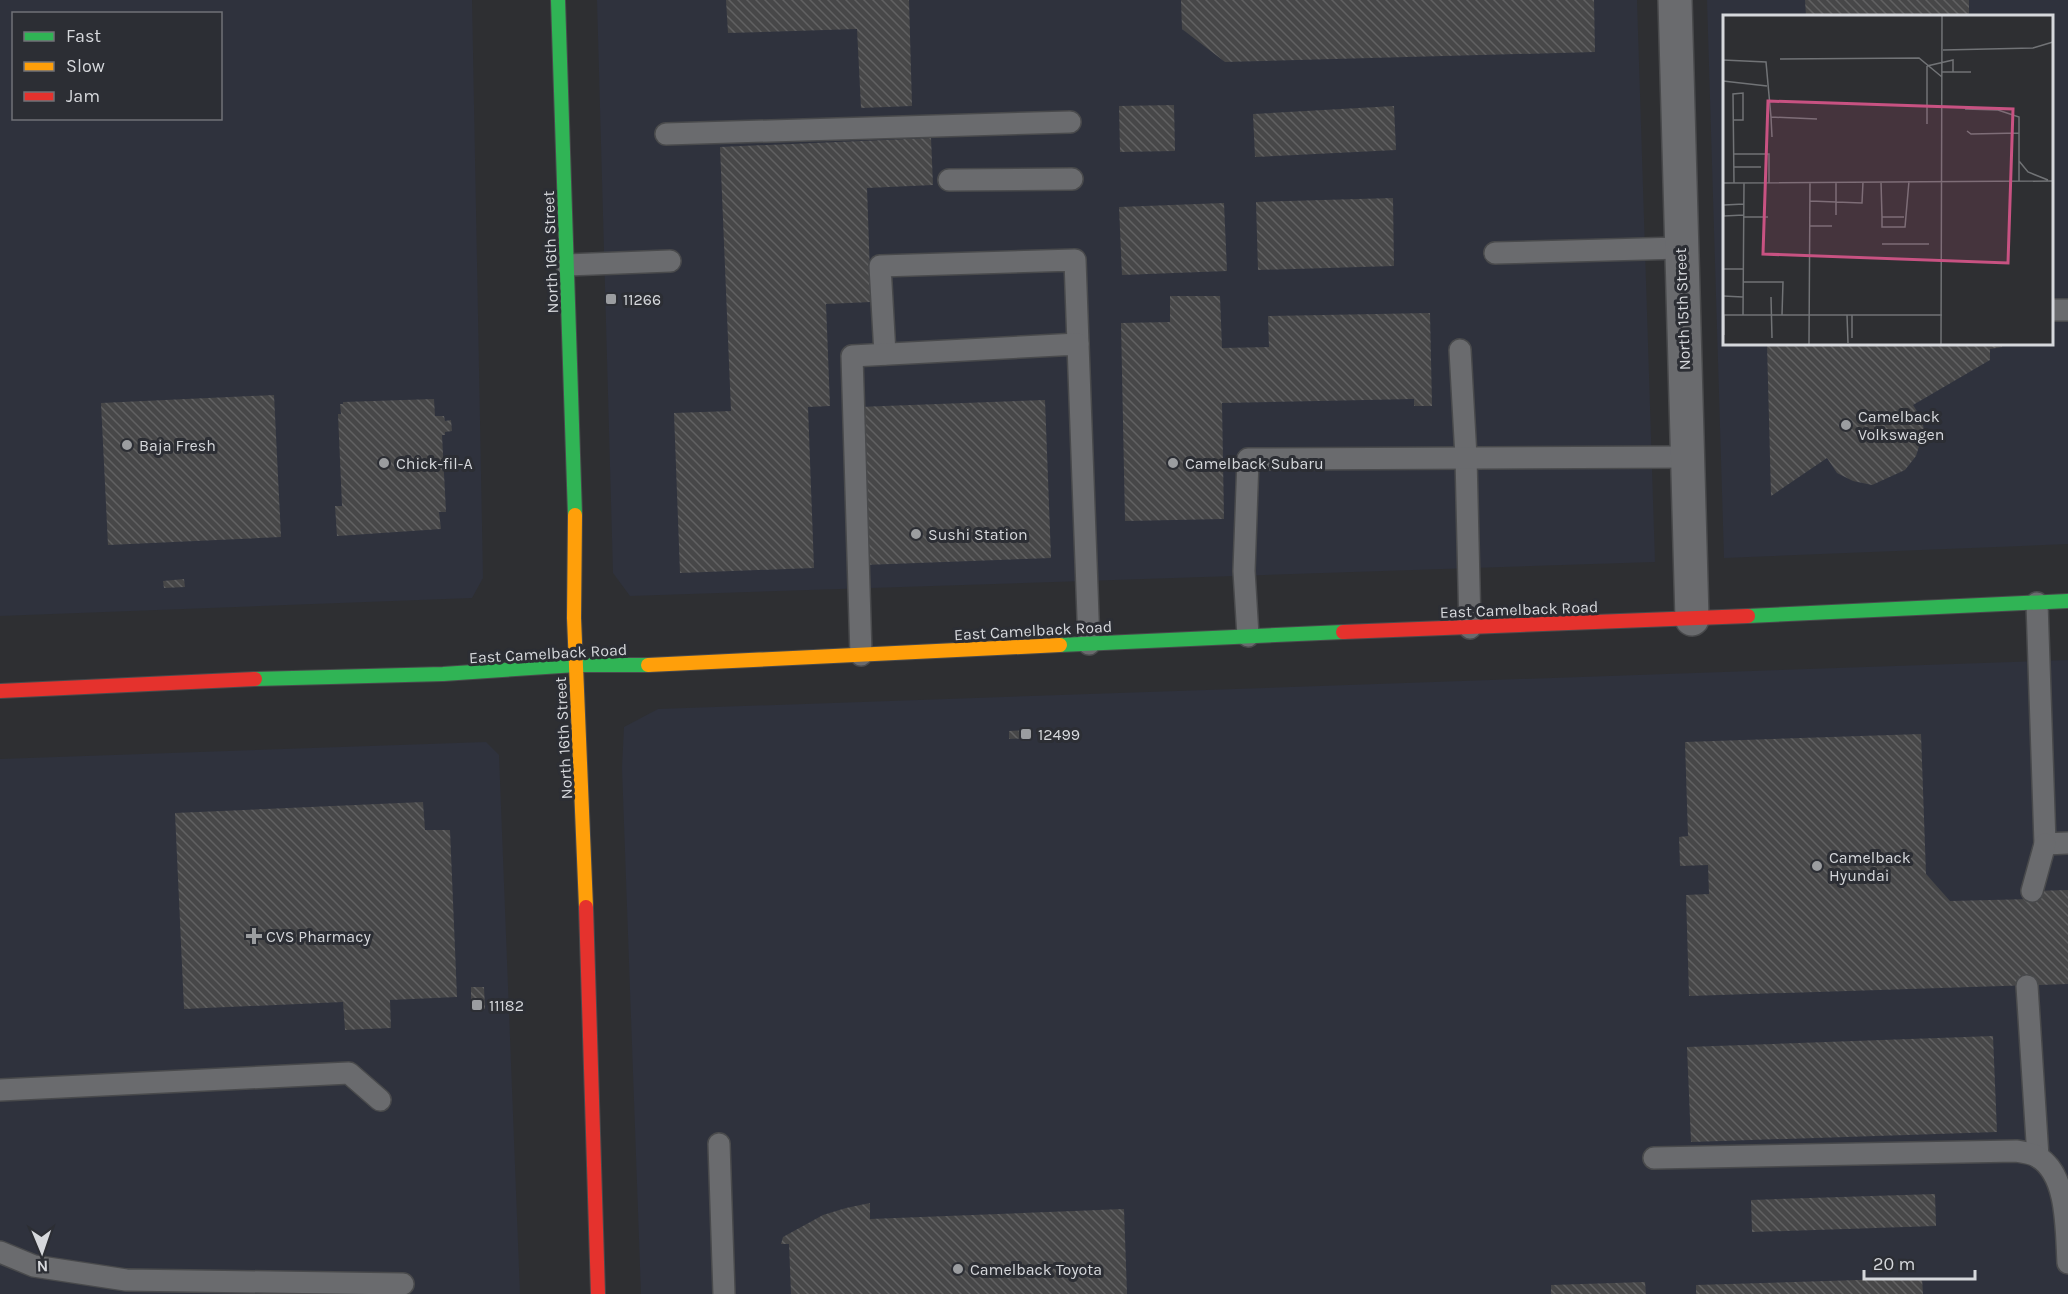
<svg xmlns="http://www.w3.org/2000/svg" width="2068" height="1294" font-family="Karla,sans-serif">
  <defs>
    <pattern id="building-back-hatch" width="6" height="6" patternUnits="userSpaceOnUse" patternTransform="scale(1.5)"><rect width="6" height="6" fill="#474748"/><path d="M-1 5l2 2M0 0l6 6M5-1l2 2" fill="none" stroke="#616162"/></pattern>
  </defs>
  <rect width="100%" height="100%" fill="#2e2f32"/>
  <g fill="#2f323d" fill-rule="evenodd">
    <path d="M 0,0 L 472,0 L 483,578 L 472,598 L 0,616 ZM 14,14 L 220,14 L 220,118 L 14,118 Z"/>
    <polygon points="597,0 1637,0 1655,562 630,596 613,573"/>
    <path d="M 1707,0 L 2068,0 L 2068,544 L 1724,558 ZM 1724,16 L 2052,16 L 2052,344 L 1724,344 Z"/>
    <polygon points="2068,660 2068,1294 641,1294 622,768 624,727 658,709"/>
    <polygon points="486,742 499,755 520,1294 0,1294 0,759"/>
  </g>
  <g fill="url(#building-back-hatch)">
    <polygon points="726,0 909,0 912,106 861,108 857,29 728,33"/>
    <polygon points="1181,0 1594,0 1595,52 1225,62 1182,29"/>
    <polygon points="1805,0 1969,0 1969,16 1806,16"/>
    <polygon points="1174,105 1175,151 1120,152 1119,106"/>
    <polygon points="1394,106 1396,150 1255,157 1253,114"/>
    <polygon points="931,138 933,185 867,188 871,302 826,304 830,406 808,407 814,568 680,573 674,413 731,411 720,147"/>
    <polygon points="1393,198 1394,266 1258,270 1256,202"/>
    <polygon points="1224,203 1227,271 1122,275 1119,207"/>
    <polygon points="1170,296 1220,296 1222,348 1269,347 1268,316 1430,313 1432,406 1414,406 1414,399 1222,403 1224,519 1125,521 1121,323 1170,322"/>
    <polygon points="1767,344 2001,344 2002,347 1990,349 1990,360 1913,405 1922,419 1924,430 1916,456 1905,470 1872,485 1853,481 1837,473 1827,458 1771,496"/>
    <polygon points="274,395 281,537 108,545 101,403"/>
    <polygon points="434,399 435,416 444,416 445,421 451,420 452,431 445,432 445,435 442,435 446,512 439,512 441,529 337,536 335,506 342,506 338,414 341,414 340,404 343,404 343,402"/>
    <polygon points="1045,400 1051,558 864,565 858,407"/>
    <polygon points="184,579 185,587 164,588 163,581"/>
    <polygon points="1031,730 1031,738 1009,739 1009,731"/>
    <polygon points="1921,734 1926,874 1950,901 2032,899 2032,891 2068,890 2068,984 1689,996 1686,895 1709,894 1708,865 1680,866 1679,837 1688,836 1685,742"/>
    <polygon points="423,802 425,830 450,830 457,997 390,1000 391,1028 345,1030 343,1002 184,1009 175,813"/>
    <polygon points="471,987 484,987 485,1009 471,1010"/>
    <polygon points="1993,1036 1997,1132 1691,1142 1687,1047"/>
    <polygon points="1935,1194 1936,1226 1752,1232 1751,1200"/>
    <polygon points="870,1203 870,1219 1124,1209 1127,1294 791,1294 789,1244 781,1244 783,1237 823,1215 846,1208"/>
    <polygon points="1922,1278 1923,1294 1696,1294 1696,1285"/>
    <polygon points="1645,1282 1646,1294 1551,1294 1551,1285"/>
  </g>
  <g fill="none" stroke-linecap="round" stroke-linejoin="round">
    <defs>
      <g id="lane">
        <polyline points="666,134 1070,122"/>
        <polyline points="949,180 1072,179"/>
        <polyline points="1495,253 1680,248"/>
        <polyline points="567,265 670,261"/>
        <polyline points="2052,310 2068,310"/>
        <polyline points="1460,350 1466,457 1470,628"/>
        <polyline points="885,354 880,266 1075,260 1078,344"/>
        <polyline points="2037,603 2045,844 2068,843"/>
        <polyline points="1248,636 1244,571 1248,459 1687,457"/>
        <polyline points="861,655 852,356 1078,344 1089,644"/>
        <polyline points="2032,891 2045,844"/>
        <polyline points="2027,986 2038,1157"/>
        <polyline points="0,1090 349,1073 380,1100"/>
        <polyline points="719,1144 724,1294"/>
        <path d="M 1654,1158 L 2016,1151 C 2023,1152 2032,1153 2038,1157 C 2068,1175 2066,1229 2068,1263"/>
        <polyline points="0,1252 34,1266 126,1280 403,1284"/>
      </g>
      <polyline id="street" points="1675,0 1692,619"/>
      <g id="fast">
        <polyline points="558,0 575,515"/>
        <polyline points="1748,616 2068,601"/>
        <polyline points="1060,645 1343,632"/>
        <polyline points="255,679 443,674 576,665 648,665"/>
      </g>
      <g id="slow">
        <polyline points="575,515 574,618 586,907"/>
        <polyline points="648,665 1060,645"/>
      </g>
      <g id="jam">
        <polyline points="1343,632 1748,616"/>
        <polyline points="0,691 255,679"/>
        <polyline points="586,907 598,1294"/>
      </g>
    </defs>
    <use href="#lane" stroke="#494a4c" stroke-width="24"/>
    <use href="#street" stroke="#494a4c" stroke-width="36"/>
    <use href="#fast" stroke="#494a4c" stroke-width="16"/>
    <use href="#slow" stroke="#494a4c" stroke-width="16"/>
    <use href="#jam" stroke="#494a4c" stroke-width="16"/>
    <use href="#lane" stroke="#6a6b6e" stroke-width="21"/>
    <use href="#street" stroke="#6a6b6e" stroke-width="33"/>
    <use href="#fast" stroke="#30b455" stroke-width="14"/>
    <use href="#slow" stroke="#ff9f0a" stroke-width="14"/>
    <use href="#jam" stroke="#e5322d" stroke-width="14"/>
  </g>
  <g fill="#9b9da0" stroke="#2c2e34" stroke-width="2">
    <rect x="605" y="293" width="12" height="12" rx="3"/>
    <circle cx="1846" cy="425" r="6"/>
    <circle cx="127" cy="445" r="6"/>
    <circle cx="384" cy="463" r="6"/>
    <circle cx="1173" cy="463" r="6"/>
    <circle cx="916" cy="534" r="6"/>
    <rect x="1020" y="728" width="12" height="12" rx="3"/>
    <circle cx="1817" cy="866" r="6"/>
    <path d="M251 927h6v6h6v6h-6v6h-6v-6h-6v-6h6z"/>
    <rect x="471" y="999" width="12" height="12" rx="3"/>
    <circle cx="958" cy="1269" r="6"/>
  </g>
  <g text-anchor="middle" stroke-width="6" stroke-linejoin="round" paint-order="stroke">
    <g font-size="16" fill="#d6d8dc" stroke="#2c2e34">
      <text transform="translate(550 252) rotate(-92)" y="6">North 16th Street</text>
      <text transform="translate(1682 309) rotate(-92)" y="6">North 15th Street</text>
      <text transform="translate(1519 609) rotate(-2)" y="6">East Camelback Road</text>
      <text transform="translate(1033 630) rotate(-3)" y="6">East Camelback Road</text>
      <text transform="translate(548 653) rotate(-3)" y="6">East Camelback Road</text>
      <text transform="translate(563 738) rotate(-93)" y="6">North 16th Street</text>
    </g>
    <g font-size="16" fill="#d6d8dc" stroke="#2c2e34" text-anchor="start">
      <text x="623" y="305">11266</text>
      <text x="1858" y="422">Camelback<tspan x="1858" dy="18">Volkswagen</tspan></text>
      <text x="139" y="451">Baja Fresh</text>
      <text x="396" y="469">Chick-fil-A</text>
      <text x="1185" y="469">Camelback Subaru</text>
      <text x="928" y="540">Sushi Station</text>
      <text x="1038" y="740">12499</text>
      <text x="1829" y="863">Camelback<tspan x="1829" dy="18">Hyundai</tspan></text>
      <text x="266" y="942">CVS Pharmacy</text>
      <text x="489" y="1011">11182</text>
      <text x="970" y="1275">Camelback Toyota</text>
    </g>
  </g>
  <g transform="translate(1723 15)">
    <rect width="330" height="330" fill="#2e2f32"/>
    <path fill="none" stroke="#717376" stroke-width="1.5" d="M 220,35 L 310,33 L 330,27M 57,44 L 196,43 L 219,62M 0,45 L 43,47 L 48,102 L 94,104M 204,51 L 204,109M 204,51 L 230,45 L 230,57M 219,57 L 248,57M 0,66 L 44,71M 242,94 L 275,95 L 296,102 L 296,166M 48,102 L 49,122M 11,105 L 20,105 L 20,78 L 10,79 L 11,168M 244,116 L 248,119 L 296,118M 11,139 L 46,139 L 46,168M 296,146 L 305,157 L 325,165M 11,152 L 38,152M 113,167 L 113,200M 158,167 L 159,202 L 181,202M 0,168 L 330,166M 0,183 L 1,201 L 21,200M 87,186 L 139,188 L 140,167M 1,190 L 21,189M 21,202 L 45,202M 159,202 L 159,212 L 182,212 L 186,166M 87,211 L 109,211M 159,229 L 206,229M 0,254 L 20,254M 20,267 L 60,267 L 59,300M 0,281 L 20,282M 48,282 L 49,323M 0,300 L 219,300M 1,300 L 1,320M 20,300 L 21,168M 124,300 L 125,328M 129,300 L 129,323M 86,329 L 87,167M 218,329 L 219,1"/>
    <path fill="#c85282" fill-opacity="0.15" stroke="#c85282" stroke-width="3" d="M 45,86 L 290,94 L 285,248 L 40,239 Z"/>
    <rect width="330" height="330" fill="none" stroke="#d6d8dc" stroke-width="3"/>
  </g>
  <rect x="12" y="12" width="210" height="108" fill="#2c2e34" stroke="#707277" stroke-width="1.5"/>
  <rect x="24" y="32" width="30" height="9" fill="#30b455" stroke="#707277" stroke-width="1.5"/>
  <text x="66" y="42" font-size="18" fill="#d6d8dc">Fast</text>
  <rect x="24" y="62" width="30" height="9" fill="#ff9f0a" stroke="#707277" stroke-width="1.5"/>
  <text x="66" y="72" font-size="18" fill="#d6d8dc">Slow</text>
  <rect x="24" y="92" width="30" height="9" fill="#e5322d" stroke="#707277" stroke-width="1.5"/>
  <text x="66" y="102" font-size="18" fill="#d6d8dc">Jam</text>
  <g transform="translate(42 1252) rotate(178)" stroke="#2c2e34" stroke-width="4.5" paint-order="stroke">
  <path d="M0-4.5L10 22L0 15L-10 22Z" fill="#d6d8dc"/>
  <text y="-9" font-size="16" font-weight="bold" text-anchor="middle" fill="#d6d8dc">N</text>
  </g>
  <path d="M1864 1270v9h111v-9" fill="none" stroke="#d6d8dc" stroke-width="3"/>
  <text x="1873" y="1270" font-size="18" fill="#d6d8dc" stroke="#2c2e34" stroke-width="4.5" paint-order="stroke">20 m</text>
</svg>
